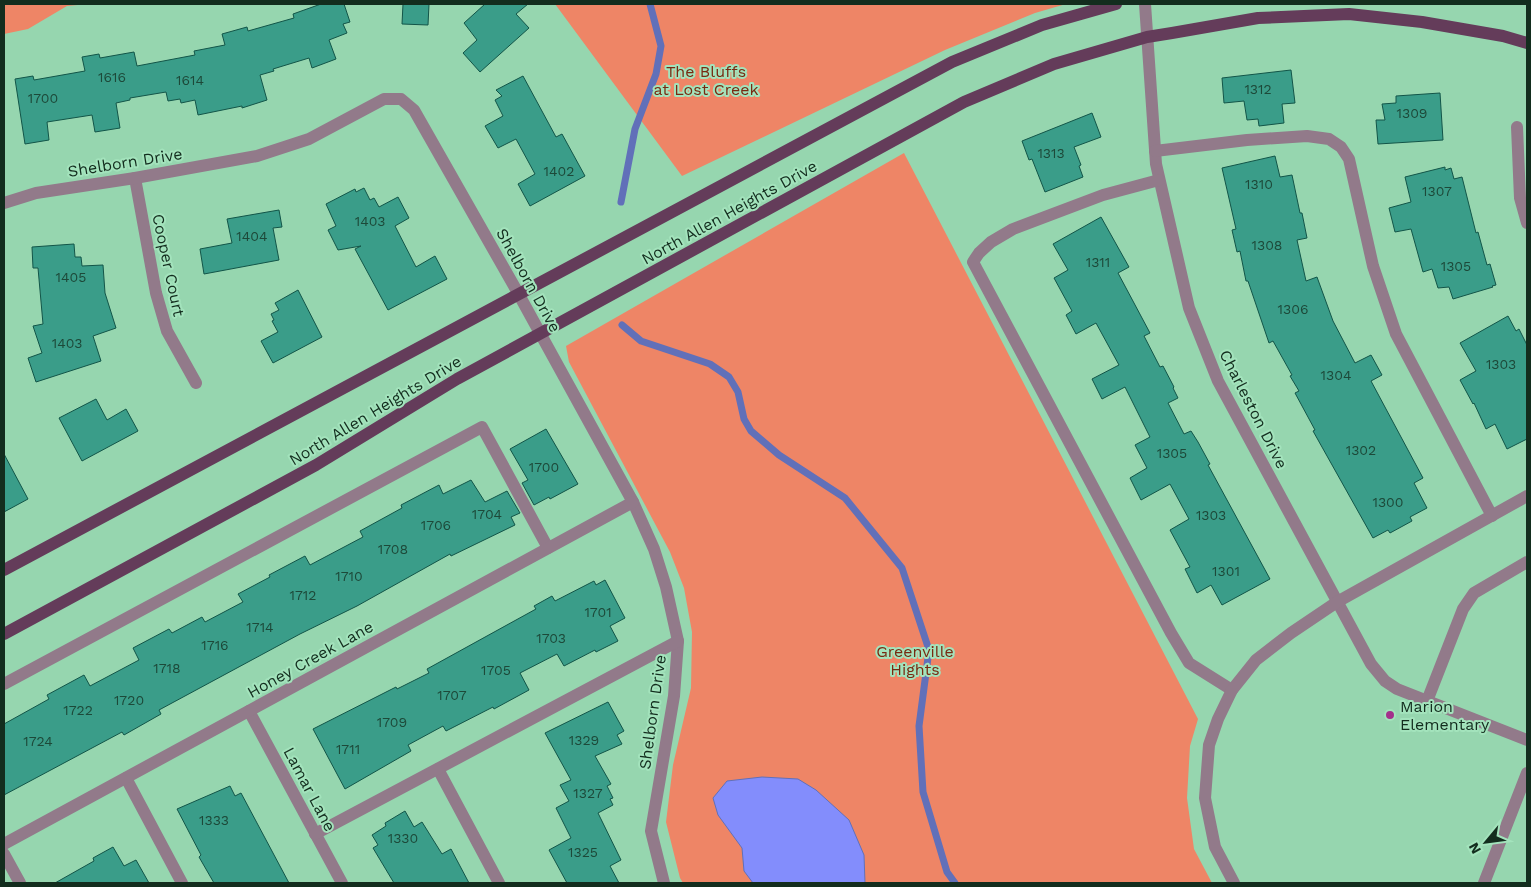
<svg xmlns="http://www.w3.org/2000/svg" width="1531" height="887" font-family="'Work Sans',sans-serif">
  <rect width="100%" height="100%" fill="#96d6af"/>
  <g fill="#ee8566">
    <polygon points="4,4 88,4 67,6 28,29 4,34"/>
    <polygon points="555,4 1066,4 1035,13 945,50 682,176"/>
    <polygon points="904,153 1198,719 1190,746 1187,798 1194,849 1212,883 683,883 680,878 666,822 673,765 691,688 692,632 684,588 670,552 569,362 566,346"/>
  </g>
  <polygon fill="#838dfc" stroke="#6170b9" points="762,777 798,779 816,790 849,820 864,855 865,883 753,883 744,871 742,848 718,815 713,798 727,781"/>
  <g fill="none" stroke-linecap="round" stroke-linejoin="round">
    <g stroke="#6170b9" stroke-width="7">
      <polyline points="621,202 635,129 656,74 661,46 650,4"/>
      <polyline points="622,325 641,341 710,364 729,377 738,392 744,419 751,431 779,455 845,498 902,568 929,650 919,726 923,792 947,872 955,883"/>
    </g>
  </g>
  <g fill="#3a9d89" stroke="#125548">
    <polygon points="321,4 344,4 350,22 343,24 347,33 329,40 336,59 312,68 309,58 273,69 274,71 260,75 267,100 242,108 242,106 198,115 195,100 181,103 180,99 168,101 166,92 130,98 130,100 116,103 120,128 95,132 92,115 47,122 49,140 25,144 15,79 33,76 34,80 85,71 82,57 99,54 100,58 134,52 137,66 195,55 194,51 225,45 222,34 247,27 248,31 294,18 293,14"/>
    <polygon points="403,4 429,4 428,25 402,24"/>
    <polygon points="485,4 528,4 516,14 529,28 480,72 463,53 477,40 464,23"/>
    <polygon points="1291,70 1295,103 1282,104 1284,123 1259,126 1258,119 1247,120 1244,101 1224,103 1222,78"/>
    <polygon points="523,76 556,137 562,134 585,176 530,206 518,184 535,174 516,139 498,148 485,126 503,116 495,100 502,96 496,90"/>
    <polygon points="1440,93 1443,140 1378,144 1376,120 1385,120 1382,104 1396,103 1396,96"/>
    <polygon points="1092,113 1101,137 1074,147 1081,165 1079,166 1083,177 1045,192 1032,159 1029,160 1022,141"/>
    <polygon points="1275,156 1280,177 1292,175 1300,213 1302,213 1307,238 1297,240 1306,281 1317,277 1333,321 1355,363 1371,355 1382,375 1371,381 1423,478 1414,483 1427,508 1410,517 1412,521 1390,533 1388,530 1373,538 1313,431 1315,430 1295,393 1299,391 1290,376 1292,375 1273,341 1269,343 1248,281 1246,281 1240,251 1237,252 1232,230 1236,229 1222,168"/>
    <polygon points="1445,167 1445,170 1451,168 1454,179 1462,177 1476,233 1478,232 1487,265 1490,264 1496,285 1492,286 1493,287 1453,299 1449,287 1438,288 1432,269 1423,272 1411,229 1395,232 1389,208 1411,202 1405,177"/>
    <polygon points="364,188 370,200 374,198 379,207 398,197 409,218 395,226 416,267 435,256 447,279 388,310 355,249 361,246 338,250 328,230 336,226 326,204 355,189 356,192"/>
    <polygon points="279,210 282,227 273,228 279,260 204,274 200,249 232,243 227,219"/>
    <polygon points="1101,217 1129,267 1118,273 1150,333 1144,336 1160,367 1163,366 1174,387 1173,388 1178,398 1168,403 1184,434 1191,431 1198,442 1210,464 1208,465 1270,579 1222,605 1211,585 1197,593 1185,569 1190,567 1170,530 1189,519 1170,484 1141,500 1130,478 1147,468 1135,445 1150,437 1125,387 1102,399 1092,379 1119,365 1096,323 1076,334 1066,315 1072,311 1054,278 1068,270 1053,244"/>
    <polygon points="74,244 75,257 81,257 82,266 103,265 105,293 116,328 93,336 101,361 36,382 28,358 42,353 33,326 43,324 38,268 33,268 32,247"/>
    <polygon points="298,290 322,337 273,363 261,341 278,332 272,321 274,320 271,314 279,310 275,303"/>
    <polygon points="1508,316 1516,331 1519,329 1527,345 1527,439 1507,449 1495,424 1486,429 1474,403 1473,404 1460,380 1476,371 1460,343"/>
    <polygon points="96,399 107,420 126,409 138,431 82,461 59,418"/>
    <polygon points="546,429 578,484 550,499 549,497 534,505 522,483 528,480 510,449"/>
    <polygon points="4,454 28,499 4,512"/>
    <polygon points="471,480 485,502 507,491 520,513 511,517 515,525 451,556 450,554 357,606 300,634 159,710 161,714 124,735 122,732 4,795 4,724 49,699 47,695 84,675 90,686 139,660 133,648 169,629 172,633 202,617 205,622 243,602 238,594 270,577 269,575 305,556 310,565 363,537 360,531 402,508 401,505 439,485 443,494"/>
    <polygon points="605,580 625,618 610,626 618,641 596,652 595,650 564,666 557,654 520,673 529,690 494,709 493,707 446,731 443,726 408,745 411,751 345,789 313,729 396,687 397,689 429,673 427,669 536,609 534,606 552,596 555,601 594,581 596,585"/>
    <polygon points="608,702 624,731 617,735 622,744 595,756 611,784 607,786 613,798 610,799 613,805 598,813 621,860 610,866 619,883 567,883 549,850 571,838 556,808 569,801 560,785 571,780 545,733"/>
    <polygon points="230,786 235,796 241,793 289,883 214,883 199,857 201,855 177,809"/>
    <polygon points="405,811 414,827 422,822 442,854 451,849 469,883 394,883 373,848 378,845 372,835 386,826 385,823"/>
    <polygon points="113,847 124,866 136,860 149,883 55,883 94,861 93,858"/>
  </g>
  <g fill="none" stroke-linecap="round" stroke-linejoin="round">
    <g stroke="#927a8a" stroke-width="12">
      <polyline points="1145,4 1156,164 1189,308 1218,381 1371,664 1385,681 1397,689 1527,740"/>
      <polyline points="1517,127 1520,198 1527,223"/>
      <polyline points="1155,151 1247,140 1307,136 1329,139 1341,147 1349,159 1373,266 1396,334 1492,516"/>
      <polyline points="135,178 156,293 167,331 196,383"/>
      <polyline points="1159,180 1103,195 1013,229 991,242 979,253 973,262 1171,633 1189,663 1232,690"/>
      <polyline points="4,203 36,193 135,178 257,156 309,139 384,99 401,99 414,110 518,293 633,502 654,549 666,587 678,641 674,696 651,831 664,883"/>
      <polyline points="4,684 482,427 548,548"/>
      <polyline points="1427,701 1463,609 1474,593 1527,562"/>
      <polyline points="249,711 342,883"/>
      <polyline points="438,769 499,883"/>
      <polyline points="126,778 182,883"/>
      <polyline points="315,834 678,641"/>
      <polyline points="4,844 633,502"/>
      <polyline points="4,854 20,883"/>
      <polyline points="1234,883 1215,847 1205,798 1209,745 1218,719 1232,690 1256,660 1291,633 1337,602 1527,496"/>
      <polyline points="1484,883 1527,773"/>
    </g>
    <g stroke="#643c5a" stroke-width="12">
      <polyline points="4,570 952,62 1042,25 1116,4"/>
      <polyline points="4,634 316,465 457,379 964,102 1054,64 1147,37 1172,33 1258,18 1349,14 1422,22 1503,36 1527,43"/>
    </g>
  </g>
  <circle fill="#a3308b" stroke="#a3e3bc" stroke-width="2" cx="1390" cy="715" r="5"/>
  <g text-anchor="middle" stroke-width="4" stroke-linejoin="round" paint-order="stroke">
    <g font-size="14" fill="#1d4939">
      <text x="112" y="82">1616</text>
      <text x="190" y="85">1614</text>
      <text x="1258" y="94">1312</text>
      <text x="43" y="103">1700</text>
      <text x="1412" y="118">1309</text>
      <text x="1051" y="158">1313</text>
      <text x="559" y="176">1402</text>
      <text x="1259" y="189">1310</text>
      <text x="1437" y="196">1307</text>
      <text x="370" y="226">1403</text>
      <text x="252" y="241">1404</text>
      <text x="1267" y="250">1308</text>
      <text x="1098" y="267">1311</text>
      <text x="1456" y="271">1305</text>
      <text x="71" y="282">1405</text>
      <text x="1293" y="314">1306</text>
      <text x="67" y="348">1403</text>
      <text x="1501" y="369">1303</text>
      <text x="1336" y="380">1304</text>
      <text x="1361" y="455">1302</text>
      <text x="1172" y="458">1305</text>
      <text x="544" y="472">1700</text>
      <text x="1388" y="507">1300</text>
      <text x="487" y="519">1704</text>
      <text x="1211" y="520">1303</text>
      <text x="436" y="530">1706</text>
      <text x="393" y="554">1708</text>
      <text x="1226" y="576">1301</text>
      <text x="349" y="581">1710</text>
      <text x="303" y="600">1712</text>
      <text x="598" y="617">1701</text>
      <text x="260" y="632">1714</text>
      <text x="551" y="643">1703</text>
      <text x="215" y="650">1716</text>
      <text x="167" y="673">1718</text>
      <text x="496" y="675">1705</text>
      <text x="452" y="700">1707</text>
      <text x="129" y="705">1720</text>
      <text x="78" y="715">1722</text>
      <text x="392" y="727">1709</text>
      <text x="584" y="745">1329</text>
      <text x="38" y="746">1724</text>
      <text x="348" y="754">1711</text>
      <text x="588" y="798">1327</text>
      <text x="214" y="825">1333</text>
      <text x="403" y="843">1330</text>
      <text x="583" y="857">1325</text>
    </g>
    <g font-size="16" fill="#772a11" stroke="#a3e3bc">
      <text x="706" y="77">The Bluffs<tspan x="706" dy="18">at Lost Creek</tspan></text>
      <text x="915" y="657">Greenville<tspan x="915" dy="18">Hights</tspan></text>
    </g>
    <g font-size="16" fill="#132d1e" stroke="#a3e3bc">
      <text transform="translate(125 162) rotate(-9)" y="6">Shelborn Drive</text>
      <text transform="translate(729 212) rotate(-29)" y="6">North Allen Heights Drive</text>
      <text transform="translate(169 265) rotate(78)" y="6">Cooper Court</text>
      <text transform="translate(529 280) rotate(61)" y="6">Shelborn Drive</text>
      <text transform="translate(1254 409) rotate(63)" y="6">Charleston Drive</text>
      <text transform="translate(375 410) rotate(-31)" y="6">North Allen Heights Drive</text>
      <text transform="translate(310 659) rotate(-29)" y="6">Honey Creek Lane</text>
      <text transform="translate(652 712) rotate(-82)" y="6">Shelborn Drive</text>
      <text transform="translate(310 789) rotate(62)" y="6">Lamar Lane</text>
    </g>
    <g font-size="16" fill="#132d1e" stroke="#a3e3bc" text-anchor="start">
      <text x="1400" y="712">Marion<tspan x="1400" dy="18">Elementary</tspan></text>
    </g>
  </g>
  <rect width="1531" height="887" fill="none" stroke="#132d1e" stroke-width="10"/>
  <g transform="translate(1486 842) rotate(241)" stroke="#a3e3bc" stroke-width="4" paint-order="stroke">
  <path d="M0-4L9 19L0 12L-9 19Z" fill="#132d1e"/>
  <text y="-8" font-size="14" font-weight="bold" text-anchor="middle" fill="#132d1e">N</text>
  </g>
</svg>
